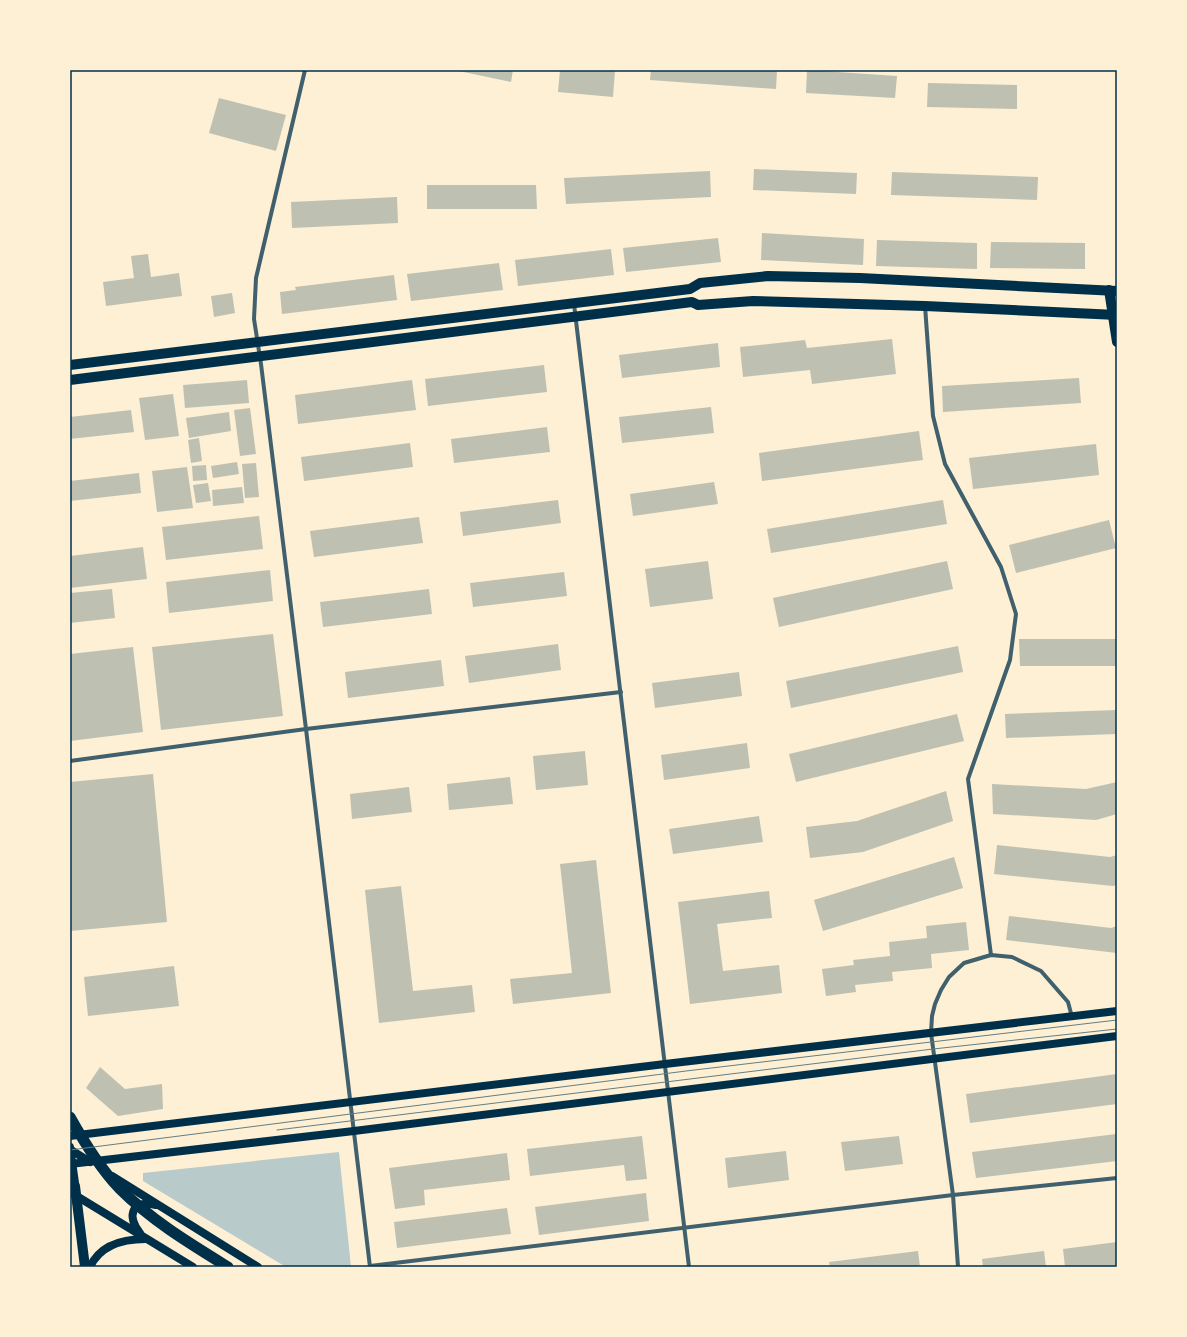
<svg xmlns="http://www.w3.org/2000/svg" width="1187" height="1337" font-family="'IBM Plex Sans',sans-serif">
  <rect width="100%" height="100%" fill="#fdf0d5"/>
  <polygon fill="#b9caca" points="339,1152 351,1267 286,1267 143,1181 143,1173"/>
  <g fill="#bec0b2">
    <polygon points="454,70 513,70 511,82"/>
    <polygon points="560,70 615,70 613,97 558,92"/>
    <polygon points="651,70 777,70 776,89 650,80"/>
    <polygon points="807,70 897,76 895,98 806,93"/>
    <polygon points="928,83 1017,85 1017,109 927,107"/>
    <polygon points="219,98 286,115 276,151 209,133"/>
    <polygon points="754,169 857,173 856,194 753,190"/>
    <polygon points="710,171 711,197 566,204 564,178"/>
    <polygon points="892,172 1038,177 1037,200 891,195"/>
    <polygon points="427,185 536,185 537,209 427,209"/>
    <polygon points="397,197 398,223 292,228 291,202"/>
    <polygon points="762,233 864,239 863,265 761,260"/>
    <polygon points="718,238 721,262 626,272 623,248"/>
    <polygon points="877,240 977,243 977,269 876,266"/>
    <polygon points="991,242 1085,243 1085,269 990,268"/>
    <polygon points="611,249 614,275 518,286 515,260"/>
    <polygon points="148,254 151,277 179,273 182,296 106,306 103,282 134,278 131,256"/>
    <polygon points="499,263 503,290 411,301 407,274"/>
    <polygon points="394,275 397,300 282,314 280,292 296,290 295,287"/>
    <polygon points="232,293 235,313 214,317 211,296"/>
    <polygon points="892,339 896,374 812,384 810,370 743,377 740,347 805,340 807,348"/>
    <polygon points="718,343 720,367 622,378 619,355"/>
    <polygon points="544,365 547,392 428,406 425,379"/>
    <polygon points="1079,378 1081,403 943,412 942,386"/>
    <polygon points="247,380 249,403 185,408 183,385"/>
    <polygon points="412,380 416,410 298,424 295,395"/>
    <polygon points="173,394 179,436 145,440 139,398"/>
    <polygon points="711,407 714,433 622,443 619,417"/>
    <polygon points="250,408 256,454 240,456 234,410"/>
    <polygon points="131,410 134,432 70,439 70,417"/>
    <polygon points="229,412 231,431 189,438 186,418"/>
    <polygon points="547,427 550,452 454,463 451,439"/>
    <polygon points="919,431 923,460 762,481 759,453"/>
    <polygon points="199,438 202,461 191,463 188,440"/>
    <polygon points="410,443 413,467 304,481 301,457"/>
    <polygon points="1096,444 1099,475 973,489 969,458"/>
    <polygon points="237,462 239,474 213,478 211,466"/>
    <polygon points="256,463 259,497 245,498 242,464"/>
    <polygon points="206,465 207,480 193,481 192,466"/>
    <polygon points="187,467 193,508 157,512 152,471"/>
    <polygon points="139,473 141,493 70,501 70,481"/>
    <polygon points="714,482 718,504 633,516 630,494"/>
    <polygon points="208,483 211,501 196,503 193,485"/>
    <polygon points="242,487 244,503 213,506 212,490"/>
    <polygon points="558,500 561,523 463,536 460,512"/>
    <polygon points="943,500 947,524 771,553 767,529"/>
    <polygon points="259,516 263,549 166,560 162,527"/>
    <polygon points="419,517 423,543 314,557 310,531"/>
    <polygon points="1109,520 1116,548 1016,573 1009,545"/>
    <polygon points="143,547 147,579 70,588 70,556"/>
    <polygon points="708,561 713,599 650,607 645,569"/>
    <polygon points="947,561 953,589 779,627 773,598"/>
    <polygon points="270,570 273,601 169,613 166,582"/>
    <polygon points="564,572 567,596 473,607 470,583"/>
    <polygon points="112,589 115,618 70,623 70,593"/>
    <polygon points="429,589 432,614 323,627 320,602"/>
    <polygon points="273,634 283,716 161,730 152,647"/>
    <polygon points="1019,639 1117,639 1117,666 1020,666"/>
    <polygon points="558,644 561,670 469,683 465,656"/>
    <polygon points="958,646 963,672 791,708 786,681"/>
    <polygon points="133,647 143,732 70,741 70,654"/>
    <polygon points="441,660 444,686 348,698 345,672"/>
    <polygon points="739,672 742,696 655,708 652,683"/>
    <polygon points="1117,710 1117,734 1006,738 1005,714"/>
    <polygon points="957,714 964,741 796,782 789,754"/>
    <polygon points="747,743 750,768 664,780 661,755"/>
    <polygon points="585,751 588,785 536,790 533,756"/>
    <polygon points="153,774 167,922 70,931 70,782"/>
    <polygon points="510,777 513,804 449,810 447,784"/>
    <polygon points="1117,782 1117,814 1096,820 993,814 992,784 1086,789"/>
    <polygon points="409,787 412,812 352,819 350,794"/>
    <polygon points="946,791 953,821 863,852 810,858 806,827 857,821"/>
    <polygon points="759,816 763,842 673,854 669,829"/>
    <polygon points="997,845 1110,857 1117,855 1117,885 1113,886 994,874"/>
    <polygon points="954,857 963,888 823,931 814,900"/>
    <polygon points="596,860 611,993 513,1004 510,979 572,973 560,864"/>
    <polygon points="401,886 413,991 472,985 475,1012 379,1023 365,890"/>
    <polygon points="769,891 772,918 717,924 723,971 779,965 782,993 690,1004 678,902"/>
    <polygon points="1009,916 1111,928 1117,926 1117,953 1006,940"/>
    <polygon points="966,922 969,950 931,954 932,968 892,972 893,981 855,985 856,992 826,996 822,969 854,965 853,960 890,956 889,942 927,938 926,926"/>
    <polygon points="174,966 179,1006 88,1016 84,977"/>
    <polygon points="100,1067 125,1089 162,1084 163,1109 118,1116 86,1088"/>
    <polygon points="1117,1074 1117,1104 970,1123 966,1094"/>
    <polygon points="1116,1134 1117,1161 976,1178 972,1152"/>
    <polygon points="642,1136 647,1179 626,1181 624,1165 530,1176 527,1149"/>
    <polygon points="899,1136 903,1164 845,1171 841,1142"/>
    <polygon points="786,1151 789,1180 728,1188 725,1158"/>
    <polygon points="507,1153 510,1180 424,1190 425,1205 395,1209 389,1168"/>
    <polygon points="646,1193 649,1221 539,1235 535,1207"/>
    <polygon points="507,1208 511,1234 397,1248 394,1222"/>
    <polygon points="1117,1242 1117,1267 1065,1267 1063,1249"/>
    <polygon points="918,1251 920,1267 830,1267 829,1262"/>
    <polygon points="1044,1251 1046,1267 983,1267 982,1259"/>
  </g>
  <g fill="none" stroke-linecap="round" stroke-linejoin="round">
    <g stroke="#3f606c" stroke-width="4">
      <polyline points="305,70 256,278 254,319 261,364 306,729 370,1267"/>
      <polyline points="574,304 689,1267"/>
      <polyline points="925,306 933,416 945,464 1001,567 1016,614 1010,660 968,779 991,955"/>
      <polyline points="70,761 306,729 621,692"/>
      <polyline points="370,1266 953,1195 1117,1178"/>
      <polyline points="958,1267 953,1195 931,1033 932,1016 935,1004 941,990 949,977 964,963 991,955 1012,957 1041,971 1068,1002 1072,1017"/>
    </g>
    <g stroke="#003049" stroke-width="8">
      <polyline points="70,1136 665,1064 1117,1011"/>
      <polyline points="70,1147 75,1183"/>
      <polyline points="71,1150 90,1162"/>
      <polyline points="70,1164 354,1131 1117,1036"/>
      <polyline points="112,1176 258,1267"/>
      <polyline points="70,1192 193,1267"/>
      <path d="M 140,1233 C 126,1216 132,1199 156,1205"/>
      <path d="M 90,1267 C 100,1245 123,1239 146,1239"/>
    </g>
    <g stroke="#003049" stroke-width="10">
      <polyline points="1109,290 1117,342"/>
      <polyline points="70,365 690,289 700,283 768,276 860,278 1117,291"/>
      <polyline points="70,380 692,302 698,305 753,301 925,306 1117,315"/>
      <polyline points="70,1176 75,1186 85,1267"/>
    </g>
    <path stroke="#003049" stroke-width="11" d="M 70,1117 C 84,1142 99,1167 119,1188 C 151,1220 189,1243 228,1267"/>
    <g stroke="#657d81" stroke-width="1">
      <polyline points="277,1130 933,1049 1117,1029"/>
      <polyline points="70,1150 686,1071 1117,1020"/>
    </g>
  </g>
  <rect width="1187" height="1337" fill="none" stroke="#fdf0d5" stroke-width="142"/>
  <rect x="71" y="71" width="1045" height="1195" fill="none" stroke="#003049" stroke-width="1.5"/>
</svg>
